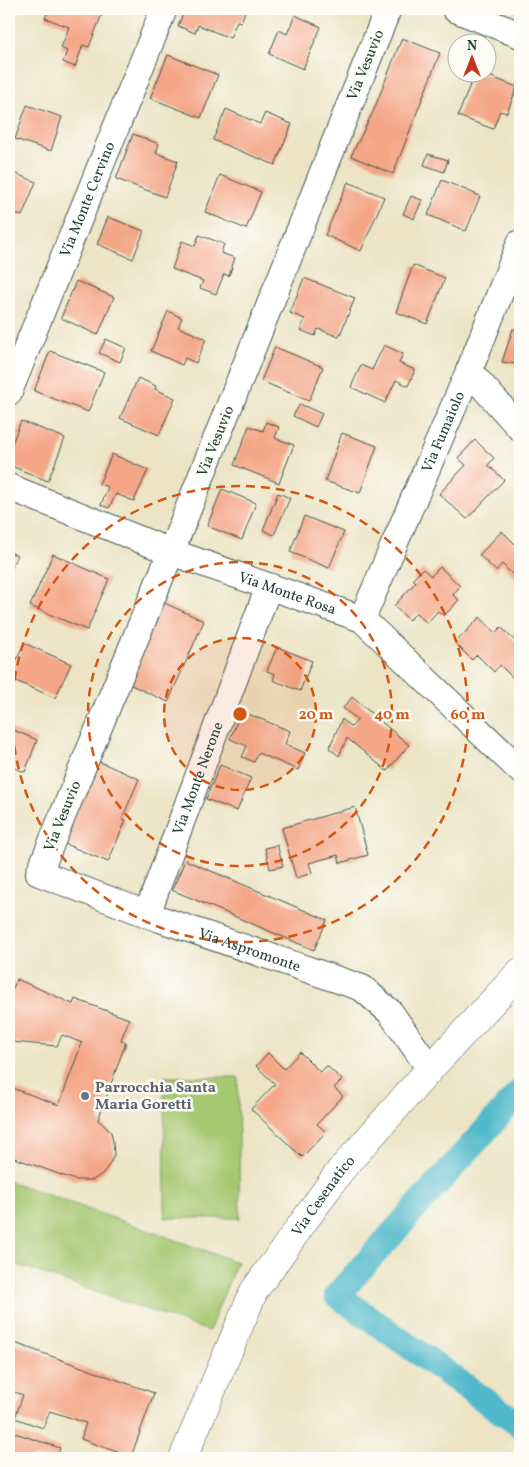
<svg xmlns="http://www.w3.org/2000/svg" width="529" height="1467" font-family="Vollkorn,serif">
  <rect width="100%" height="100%" fill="#fdfcf7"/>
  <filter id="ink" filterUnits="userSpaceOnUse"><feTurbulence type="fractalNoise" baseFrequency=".02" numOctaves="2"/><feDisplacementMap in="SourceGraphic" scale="10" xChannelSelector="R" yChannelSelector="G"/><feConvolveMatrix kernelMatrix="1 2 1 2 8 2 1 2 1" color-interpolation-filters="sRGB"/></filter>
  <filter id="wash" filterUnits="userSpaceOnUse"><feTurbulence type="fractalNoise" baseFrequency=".0096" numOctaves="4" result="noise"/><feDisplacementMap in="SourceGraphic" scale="20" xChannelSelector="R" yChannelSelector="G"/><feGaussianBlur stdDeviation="1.12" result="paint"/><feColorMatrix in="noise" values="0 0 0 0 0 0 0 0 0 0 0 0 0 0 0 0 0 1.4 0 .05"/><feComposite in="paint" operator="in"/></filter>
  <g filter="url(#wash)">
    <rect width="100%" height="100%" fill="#ece4c5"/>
    <g fill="#a6c871" stroke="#628252">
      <polygon points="164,1077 238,1077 240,1218 165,1218"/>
      <polygon points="9,1181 237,1262 209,1331 9,1262"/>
    </g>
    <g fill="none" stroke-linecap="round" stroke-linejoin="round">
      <polyline stroke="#4fb9cb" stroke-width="26" points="520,1092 337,1295 520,1425"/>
    </g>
    <g id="blocks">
      <g fill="#f4a687">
        <polygon points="49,9 104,9 89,47 83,45 75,67 63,62 67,51 61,48 69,27 45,18"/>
        <polygon points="185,9 246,9 241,22 237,21 230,38 198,25 195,33 178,26"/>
        <polygon points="295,15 321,27 303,69 269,54 279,30 287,34"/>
        <polygon points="402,38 440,53 393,174 351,156 373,112"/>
        <polygon points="168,55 218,75 201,118 150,98"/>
        <polygon points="475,72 479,72 517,87 507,113 500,111 493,129 458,116"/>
        <polygon points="27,105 62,117 51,151 15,139"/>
        <polygon points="226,109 260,124 265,113 292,124 275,165 213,140"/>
        <polygon points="133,134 159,144 156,153 178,161 165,197 116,179"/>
        <polygon points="428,154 448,160 444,172 424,165"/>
        <polygon points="9,171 36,182 22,216 9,211"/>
        <polygon points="220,175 261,192 246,229 205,212"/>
        <polygon points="442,180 480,196 466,231 428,215"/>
        <polygon points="348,182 384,197 361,251 325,235"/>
        <polygon points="411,196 422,200 414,219 403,214"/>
        <polygon points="108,217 144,231 133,259 97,244"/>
        <polygon points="199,235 224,244 221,253 235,258 229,276 224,274 216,294 200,288 203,281 172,269 182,241 195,246"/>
        <polygon points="413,265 445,278 427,324 396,312"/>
        <polygon points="304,278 355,298 339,337 318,329 315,336 300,330 305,319 290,313"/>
        <polygon points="76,281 114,297 98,335 61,318"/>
        <polygon points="168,311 182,318 178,327 206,339 196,363 185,358 182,365 151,351"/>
        <polygon points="513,329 520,331 520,368 516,364 502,362"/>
        <polygon points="106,339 126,348 120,362 99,353"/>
        <polygon points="384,345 403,354 399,363 415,370 408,386 396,380 385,403 351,387 361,365 372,370"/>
        <polygon points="275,347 323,367 309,401 261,381"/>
        <polygon points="50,351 104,372 88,412 34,391"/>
        <polygon points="138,378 156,386 155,389 175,398 159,435 120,418"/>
        <polygon points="300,404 322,414 316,427 293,416"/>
        <polygon points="21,421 65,438 48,481 9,465 9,451"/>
        <polygon points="266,422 279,427 275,438 294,445 279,483 234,465 249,426 263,431"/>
        <polygon points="342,433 377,446 360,493 325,481"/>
        <polygon points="475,440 494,458 488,465 504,480 467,519 439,494 466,465 458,458"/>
        <polygon points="112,454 148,470 134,501 116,494 109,508 101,505 108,487 99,484"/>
        <polygon points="222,489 256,503 242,540 207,526"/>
        <polygon points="278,493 290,498 274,535 263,530"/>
        <polygon points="304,516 344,532 329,568 290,552"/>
        <polygon points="502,531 517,546 520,542 520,582 502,564 496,571 479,555"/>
        <polygon points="9,552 17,555 9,574"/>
        <polygon points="53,554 109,579 87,630 30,606"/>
        <polygon points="440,567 460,586 453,595 459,600 444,616 438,611 427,623 416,613 409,620 394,606 416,582 413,579 423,569 431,576"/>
        <polygon points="160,601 204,621 168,702 129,684"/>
        <polygon points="480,617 495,633 501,627 519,645 520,644 520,685 500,665 494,672 477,655 472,660 455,643"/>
        <polygon points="24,643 71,664 55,698 9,678"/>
        <polygon points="277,647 312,661 300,691 273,680 275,674 267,671"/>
        <polygon points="352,697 409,745 387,771 347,738 339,756 329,748 342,719 351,727 358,720 343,708"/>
        <polygon points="241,711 290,731 285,744 305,753 298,770 258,753 254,762 242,757 247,746 230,739"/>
        <polygon points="9,728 37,740 25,772 9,766"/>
        <polygon points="93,759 139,779 122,819 126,820 108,862 63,843"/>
        <polygon points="220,765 251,778 237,811 206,799"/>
        <polygon points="355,807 368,855 340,863 338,855 309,863 312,873 296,878 282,828"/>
        <polygon points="277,845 283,866 270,869 265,848"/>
        <polygon points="185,860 327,920 314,950 172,890"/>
        <polygon points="17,979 73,1004 75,999 129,1019 121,1040 126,1042 98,1120 111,1132 113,1142 114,1155 110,1164 102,1174 93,1180 75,1180 9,1156 9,1087 59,1105 82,1043 62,1035 57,1046 11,1042 9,997"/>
        <polygon points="300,1052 320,1072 327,1066 342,1080 334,1088 343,1096 317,1124 326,1132 302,1157 251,1109 275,1084 256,1066 268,1053 284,1069"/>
        <polygon points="9,1341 154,1393 131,1457 81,1439 86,1423 50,1411 43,1428 15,1418 23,1395 9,1390"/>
        <polygon points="9,1431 60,1448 57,1458 9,1458"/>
      </g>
    </g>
  </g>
  <g filter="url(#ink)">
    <use href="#blocks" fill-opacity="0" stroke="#3e564a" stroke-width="1"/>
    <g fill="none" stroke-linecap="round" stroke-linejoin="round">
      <defs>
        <g id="minor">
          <path id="s1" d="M 388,9 L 171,552 L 39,873 L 160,919 L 362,988 L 390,1012 L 430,1069"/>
          <polyline points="455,9 520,35"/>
          <polyline points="469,371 520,428"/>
          <path id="s2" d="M 9,392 L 164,9"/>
          <path id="s3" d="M 9,487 L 171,552 L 362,619 L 520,770"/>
          <path id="s4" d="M 362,619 L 469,371 L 520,243"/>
          <path id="s5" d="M 147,914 L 269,586"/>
        </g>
        <g id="secondary">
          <path id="s6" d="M 183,1458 L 254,1291 L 340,1171 L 430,1069 L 520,972"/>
        </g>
      </defs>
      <use href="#minor" stroke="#3e564a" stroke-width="28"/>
      <use href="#secondary" stroke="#3e564a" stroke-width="29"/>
      <use href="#minor" stroke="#fff" stroke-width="26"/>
      <use href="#secondary" stroke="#fff" stroke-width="28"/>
    </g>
  </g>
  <circle cx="240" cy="714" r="76" fill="#d45610" fill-opacity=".12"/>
  <g fill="none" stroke="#d45610" stroke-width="2.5" stroke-dasharray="9 6">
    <circle cx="240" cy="714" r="76"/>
    <circle cx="240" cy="714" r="152"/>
    <circle cx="240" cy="714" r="228"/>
  </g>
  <circle fill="#6b7280" stroke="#fdfcf7" stroke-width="2" cx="85" cy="1096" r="5"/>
  <g text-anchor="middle" stroke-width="5" stroke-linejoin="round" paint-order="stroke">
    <g font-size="15" fill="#1f3d34" stroke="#fdfcf7">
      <text transform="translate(365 65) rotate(-68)" y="5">Via Vesuvio</text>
      <text dy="5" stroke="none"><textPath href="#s2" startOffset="208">Via Monte Cervino</textPath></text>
      <text dy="5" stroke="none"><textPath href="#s4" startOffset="204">Via Fumaiolo</textPath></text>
      <text transform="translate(215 441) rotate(-68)" y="5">Via Vesuvio</text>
      <text dy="5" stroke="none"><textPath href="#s3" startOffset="298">Via Monte Rosa</textPath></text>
      <text dy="5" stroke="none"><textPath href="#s5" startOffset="145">Via Monte Nerone</textPath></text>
      <text transform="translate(62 816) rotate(-68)" y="5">Via Vesuvio</text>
      <text dy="5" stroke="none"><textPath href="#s1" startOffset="1156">Via Aspromonte</textPath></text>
      <text dy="5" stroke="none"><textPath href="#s6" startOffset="299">Via Cesenatico</textPath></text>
    </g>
    <g font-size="15" font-weight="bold" fill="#5b616d" stroke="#fdfcf7" text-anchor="start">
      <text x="95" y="1092">Parrocchia Santa<tspan x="95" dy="17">Maria Goretti</tspan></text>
    </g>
  </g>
  <circle cx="240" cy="714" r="8" fill="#d45610" stroke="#fdfcf7" stroke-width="2.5"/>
  <g font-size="15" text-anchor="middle" font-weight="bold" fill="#d45610" stroke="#fdfcf7" stroke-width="5" stroke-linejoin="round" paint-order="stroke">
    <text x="316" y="719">20 m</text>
    <text x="392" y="719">40 m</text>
    <text x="468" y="719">60 m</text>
  </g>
  <rect width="529" height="1467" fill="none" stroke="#fdfcf7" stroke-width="30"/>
  <g transform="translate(472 58)"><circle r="24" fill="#fdfcf7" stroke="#a4b0a9"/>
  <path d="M0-4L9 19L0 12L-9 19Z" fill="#c8321e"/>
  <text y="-8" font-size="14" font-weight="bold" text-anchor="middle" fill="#1f3d34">N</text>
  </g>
</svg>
